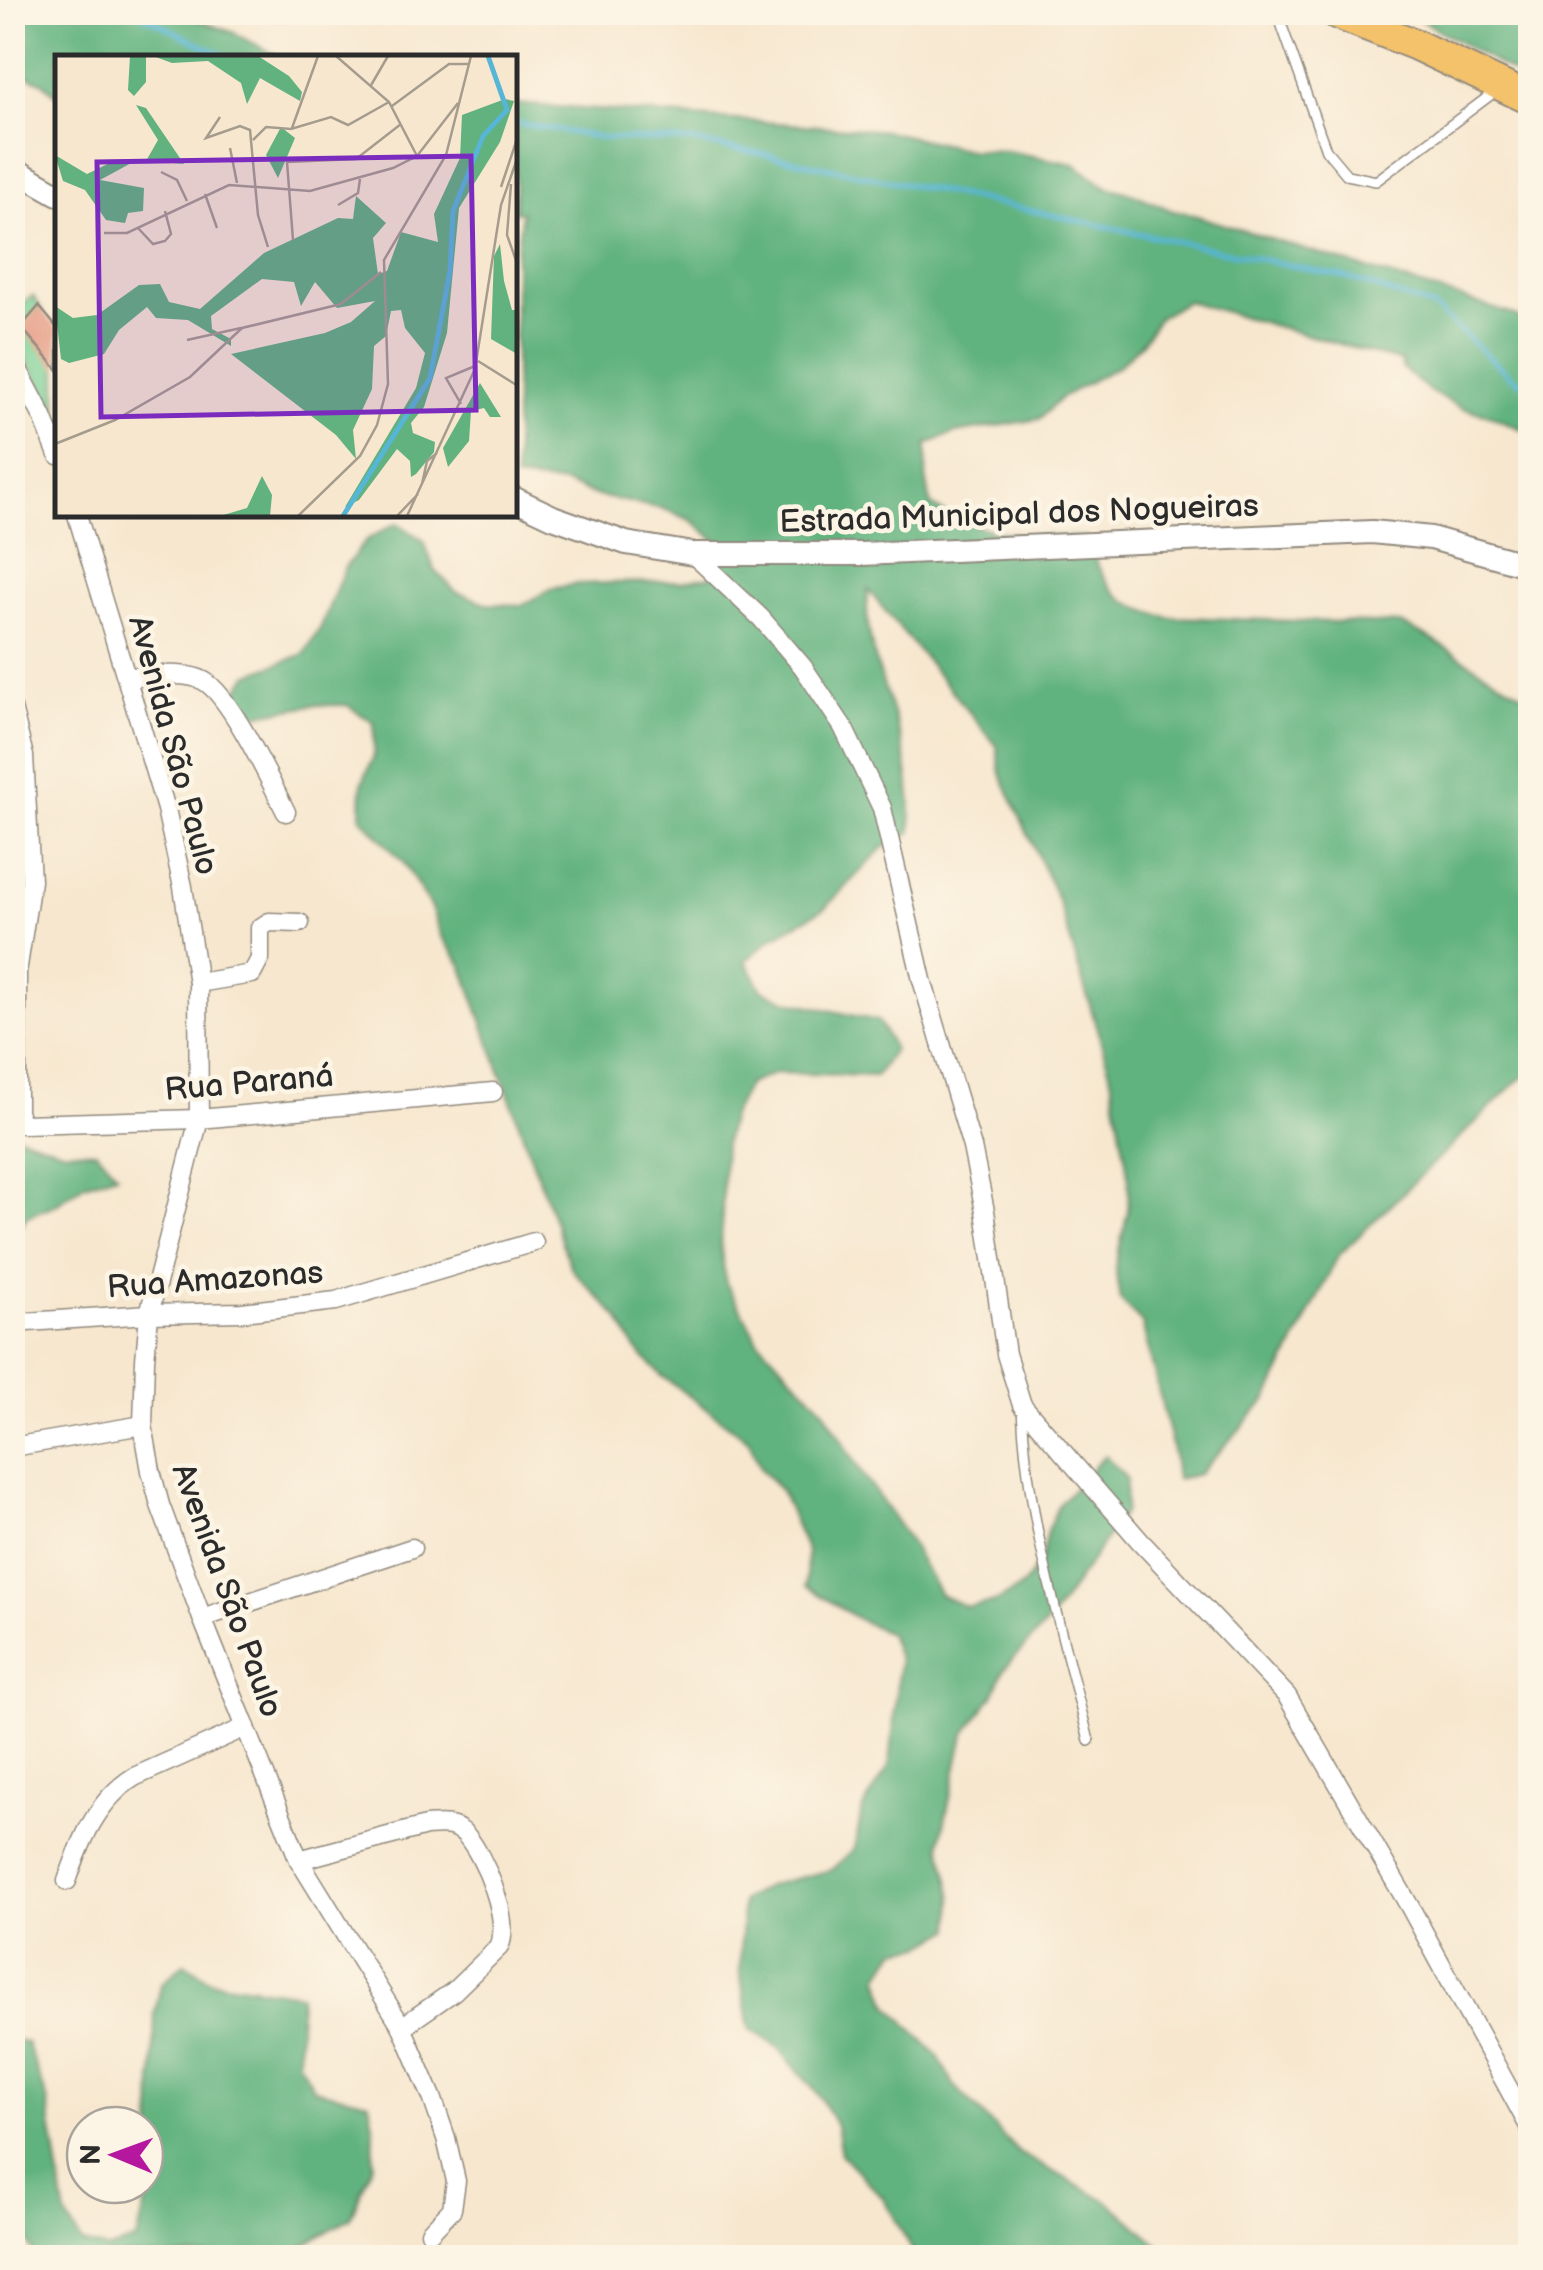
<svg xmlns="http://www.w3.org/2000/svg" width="1543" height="2270" font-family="'Balsamiq Sans',sans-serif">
  <rect width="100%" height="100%" fill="#fcf5e5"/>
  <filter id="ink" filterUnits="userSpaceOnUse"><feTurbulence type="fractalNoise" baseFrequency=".01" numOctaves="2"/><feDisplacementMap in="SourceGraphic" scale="20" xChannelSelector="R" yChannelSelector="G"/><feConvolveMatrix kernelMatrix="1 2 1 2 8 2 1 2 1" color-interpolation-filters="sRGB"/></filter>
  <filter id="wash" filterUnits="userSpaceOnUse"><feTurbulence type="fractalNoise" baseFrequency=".0048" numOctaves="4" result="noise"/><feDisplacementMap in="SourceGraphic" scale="40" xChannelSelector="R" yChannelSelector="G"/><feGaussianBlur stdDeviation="2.25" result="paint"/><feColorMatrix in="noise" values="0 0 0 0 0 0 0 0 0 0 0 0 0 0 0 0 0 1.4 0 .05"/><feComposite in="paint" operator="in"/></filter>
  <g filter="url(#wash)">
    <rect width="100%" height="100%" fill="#f7e7cf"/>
    <polygon fill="#77cf94" stroke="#517d60" stroke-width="2.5" points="33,296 57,334 57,413 13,338 13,310"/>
    <g fill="#61b27e" stroke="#466e54" stroke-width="2.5">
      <polygon points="13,12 177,13 232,32 280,57 58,58 57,95 42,82 13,70"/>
      <polygon points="1409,13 1530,13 1530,83"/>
      <path d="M 515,104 L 886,131 L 969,150 L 1007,151 L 1074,164 L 1107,187 L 1134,194 L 1173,211 L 1184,212 L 1515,315 L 1530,327 L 1530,433 L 1490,415 L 1462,408 L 1429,391 L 1402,368 L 1402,362 L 1187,301 L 1159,317 L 1141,344 L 1118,366 L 1062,397 L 1039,419 L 955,433 L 927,444 L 926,477 L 931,505 C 983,538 1026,535 1086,537 C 1104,585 1115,605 1167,617 L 1400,624 C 1446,643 1485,677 1530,697 L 1530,1072 L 1527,1077 L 1521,1078 L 1338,1256 L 1268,1398 L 1199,1474 L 1176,1479 L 1172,1446 L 1142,1323 L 1120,1300 L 1115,1266 L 1128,1211 L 1129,1178 L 1110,1072 L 1059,903 L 1001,774 L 997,746 L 868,590 C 861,640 889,693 901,740 C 909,771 912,801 911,833 L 883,848 L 825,908 L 769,940 L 746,961 L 762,990 L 789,1001 L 878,1021 L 894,1049 L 876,1076 L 776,1073 L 748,1084 L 731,1116 L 724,1144 L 721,1250 L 726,1283 L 758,1340 L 823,1408 L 860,1470 L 908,1539 L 940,1595 L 967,1607 L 995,1602 L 1023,1586 L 1041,1559 L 1047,1531 L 1059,1504 L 1105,1455 L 1126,1478 L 1125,1511 L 1050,1620 L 1004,1669 L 993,1696 L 964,1735 L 940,1843 L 953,1896 L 952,1929 L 924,1945 L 896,1950 L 879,1977 L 889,2005 L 938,2056 L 954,2085 L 1019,2153 L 1106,2200 L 1161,2246 L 1165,2257 L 916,2257 L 884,2199 L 841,2154 L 836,2126 L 820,2097 L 777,2046 L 750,2029 L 740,1973 L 742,1901 L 770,1885 L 832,1870 L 855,1848 L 862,1810 L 888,1768 L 891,1755 L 899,1661 L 889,1633 L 861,1621 L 806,1586 L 807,1552 L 781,1491 L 760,1468 L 749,1440 L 662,1376 L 635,1348 L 619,1319 L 571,1268 L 462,965 L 441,936 L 431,908 L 404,863 L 361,817 L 362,784 L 374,756 L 374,723 L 347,705 L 314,705 L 258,714 L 230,702 L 248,675 L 304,654 L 321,627 L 345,567 L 368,539 L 397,523 L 424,541 L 434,569 L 456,592 L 489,604 L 522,605 L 551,589 L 578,584 L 684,581 L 712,576 L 719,543 L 691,520 L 664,509 L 598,496 L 565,484 L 515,479 L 515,260 L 522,212 L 515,212 Z"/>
      <polygon points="13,1134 62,1150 96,1151 117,1174 84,1184 55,1205 27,1216 13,1239"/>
      <polygon points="184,1963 212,1981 300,1994 298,2061 314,2089 369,2102 374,2130 373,2163 350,2218 285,2257 35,2257 13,2204 13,2039 26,2042 47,2098 66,2216 82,2244 110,2250 137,2240 150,2185 155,2012 161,1985"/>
    </g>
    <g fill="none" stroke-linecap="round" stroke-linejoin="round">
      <g stroke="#57b5d6" stroke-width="5">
        <polyline points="136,12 228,58"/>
        <polyline points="515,123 603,138 694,142 763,154 1345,277 1435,308 1511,377 1530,387"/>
      </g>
    </g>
    <g id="blocks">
      <polygon fill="#e39078" points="39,306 58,329 58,370 21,327"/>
    </g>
  </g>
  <g filter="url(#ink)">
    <use href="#blocks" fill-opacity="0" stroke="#91897d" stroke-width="2.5"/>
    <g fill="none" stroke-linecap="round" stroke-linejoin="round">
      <defs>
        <g id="service">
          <polyline points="1277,12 1326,150 1347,175 1376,181 1496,91"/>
          <path d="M 1022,1408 C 1027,1521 1062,1631 1089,1741"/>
        </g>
        <g id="minor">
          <polyline points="12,358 43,417 58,455"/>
          <polyline points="77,515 166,809 183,887 198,983 199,1119 149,1314 145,1360 143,1425 151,1471 160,1505 202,1618 299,1860 402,2027 432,2097 446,2138 456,2181 452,2209 430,2232"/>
          <polyline points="693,554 761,618 803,667 843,727 882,808 922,980 972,1147 985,1211 1006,1354 1022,1405 1140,1541 1287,1696 1410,1907 1530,2128"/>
          <path d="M 127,677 C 149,677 185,670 204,681 C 231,696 271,783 286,812"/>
          <polyline points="12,708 24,756 31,881 17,973 17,1113 23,1124 199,1119 493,1092"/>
          <polyline points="198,983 252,974 260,959 260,928 269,922 300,923"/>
          <polyline points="12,1323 149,1314 242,1312 336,1301 534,1242"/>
          <polyline points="12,1447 143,1425"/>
          <polyline points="202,1618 412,1548"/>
          <path d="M 299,1860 L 426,1826 C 440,1825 454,1823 465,1834 C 484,1855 512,1921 499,1947 L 454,1991 L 402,2027"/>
          <path d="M 67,1881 C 81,1841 97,1800 134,1777 L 246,1727"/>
        </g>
        <g id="tertiary">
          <polyline points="12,168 58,194"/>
          <polyline points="515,499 553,517 626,543 693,554 861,554 1372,532 1431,538 1530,566"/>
        </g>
        <polyline id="primary" points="1333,12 1414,44 1530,99"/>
      </defs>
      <use href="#service" stroke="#91897d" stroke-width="12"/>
      <use href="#minor" stroke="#91897d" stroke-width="21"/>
      <use href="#tertiary" stroke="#91897d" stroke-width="26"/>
      <use href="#primary" stroke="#91897d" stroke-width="34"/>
      <use href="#service" stroke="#fff" stroke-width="9"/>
      <use href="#minor" stroke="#fff" stroke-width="18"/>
      <use href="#tertiary" stroke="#fff" stroke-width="22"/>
      <use href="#primary" stroke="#f4c26a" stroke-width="30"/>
    </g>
  </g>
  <g text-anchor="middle" stroke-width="9" stroke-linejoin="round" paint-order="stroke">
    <g font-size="32" fill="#2b2b2b" stroke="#fcf5e5">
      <text transform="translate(1019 513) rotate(-2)" y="11">Estrada Municipal dos Nogueiras</text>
      <text transform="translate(174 745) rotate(75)" y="11">Avenida São Paulo</text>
      <text transform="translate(249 1082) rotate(-5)" y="11">Rua Paraná</text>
      <text transform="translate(215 1279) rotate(-4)" y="11">Rua Amazonas</text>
      <text transform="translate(228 1590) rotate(70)" y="11">Avenida São Paulo</text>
    </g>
  </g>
  <g transform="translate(55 55)">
    <rect width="462" height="462" fill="#f7e7cf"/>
    <path d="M 75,1 L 91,1 L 91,27 L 79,41 L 73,35 ZM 98,1 L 203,1 L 234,21 L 247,37 L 245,46 L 205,23 L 192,49 L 186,28 L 153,6 L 117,8 ZM 450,44 L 459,46 L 445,87 L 404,153 L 392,278 L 369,352 L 356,368 L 358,378 L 380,387 L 379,397 L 361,419 L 356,422 L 355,406 L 342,394 L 304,445 L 290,452 L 361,333 L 370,298 L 350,273 L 346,255 L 336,256 L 331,281 L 319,291 L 317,334 L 298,375 L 301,404 L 281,380 L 176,299 L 270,278 L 296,267 L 320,246 L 282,253 L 260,227 L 246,251 L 239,227 L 207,224 L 156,261 L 157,274 L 176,284 L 176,291 L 133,265 L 101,263 L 92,252 L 64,275 L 49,299 L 14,308 L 6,304 L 0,251 L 18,263 L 42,260 L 84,230 L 105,229 L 114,247 L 145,254 L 209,198 L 283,163 L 298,164 L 301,141 L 331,168 L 318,183 L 323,219 L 332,216 L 346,177 L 383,187 L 379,159 L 405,103 L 407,60 ZM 81,50 L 91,53 L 129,109 L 91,106 L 103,85 ZM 226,72 L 240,83 L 223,123 L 211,100 ZM 0,100 L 32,119 L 59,106 L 80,106 L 45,125 L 89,133 L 88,156 L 73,158 L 70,168 L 51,165 L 30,135 L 8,126 ZM 445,189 L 449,226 L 457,255 L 462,255 L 462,299 L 436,284 L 439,201 ZM 425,328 L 446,362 L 435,362 L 429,353 L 416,356 L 414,386 L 393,412 L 388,393 ZM 207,421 L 217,440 L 215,461 L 165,461 L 192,453 Z" fill="#61b27e"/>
    <path fill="none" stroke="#57b5d6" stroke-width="5" d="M 288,461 L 375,323 L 395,216 L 398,156 L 428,81 L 452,55 L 433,1"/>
    <path fill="none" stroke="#a59c8d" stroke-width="2.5" d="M 281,1 L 334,47 L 362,101M 315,32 L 333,1M 337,51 L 394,9 L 414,9M 165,62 L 151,83 L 185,71 L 195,75 L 203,160 L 213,192M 237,73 L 263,1M 198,85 L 211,72 L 236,74 L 276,62 L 293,70 L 334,47M 175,93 L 182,128M 106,117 L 122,125 L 132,146M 456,129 L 452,180 L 463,211M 446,132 L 463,81M 150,139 L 162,173M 283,150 L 303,138 L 305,124M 83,173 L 98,189 L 110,186 L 116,179 L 110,156M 49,178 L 72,178 L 174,130 L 255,136 L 338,113 L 362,101 L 403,48M 238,185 L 232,107 L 301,104 L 346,69M 132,285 L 186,273M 423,306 L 463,331M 406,349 L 391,323 L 420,311M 0,389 L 60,365 L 135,322 L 187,273 L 286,249 L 326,217M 367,429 L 372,406 L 382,398M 243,461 L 305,401 L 322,370 L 333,329 L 329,205 L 391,100 L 416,1M 342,461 L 363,439M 352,461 L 420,314 L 446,150 L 463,101"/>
    <path fill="#7b2cbf" fill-opacity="0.15" stroke="#7b2cbf" stroke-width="5" d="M 416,101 L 421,355 L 46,362 L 42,107 Z"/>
    <rect width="462" height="462" fill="none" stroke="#2b2b2b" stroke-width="5"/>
  </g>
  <rect width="1543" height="2270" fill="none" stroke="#fcf5e5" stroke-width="50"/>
  <g transform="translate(115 2155) rotate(271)"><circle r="48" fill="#fcf5e5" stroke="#a8a49b" stroke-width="2.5"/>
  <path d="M0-8L18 38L0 25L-18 38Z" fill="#b5179e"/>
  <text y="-15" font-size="28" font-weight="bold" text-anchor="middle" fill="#2b2b2b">N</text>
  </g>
</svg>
